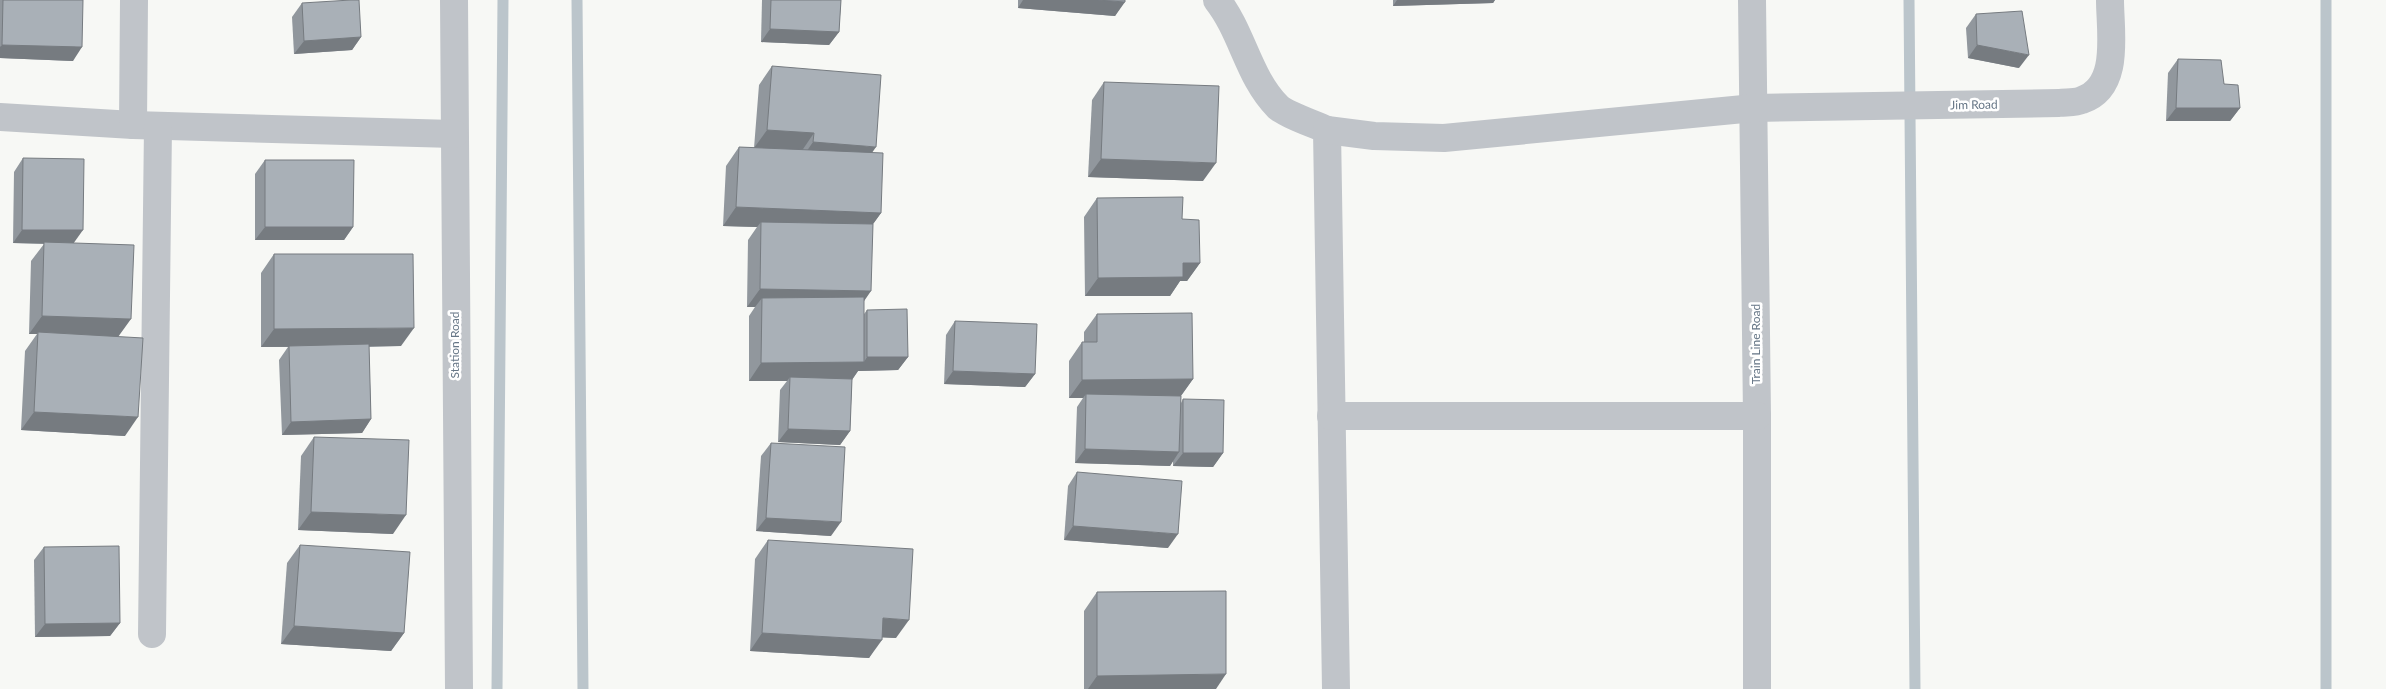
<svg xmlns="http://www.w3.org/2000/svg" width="2386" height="689" font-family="Lato,sans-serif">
  <rect width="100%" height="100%" fill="#f7f8f5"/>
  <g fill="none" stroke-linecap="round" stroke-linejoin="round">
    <g stroke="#bbc5cb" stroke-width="11">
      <polyline points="577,0 583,689"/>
      <polyline points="1909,0 1915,689"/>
      <polyline points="2326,0 2326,689"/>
      <polyline points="497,689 503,0"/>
    </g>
    <g stroke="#c0c4c9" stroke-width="28">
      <polyline points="454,0 459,689"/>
      <path d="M 1217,0 C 1243,33 1248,77 1278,107 C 1288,116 1315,124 1327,130 L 1336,689"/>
      <polyline points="1752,0 1757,416 1757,689"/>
      <polyline points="0,117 133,125 454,134"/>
      <polyline points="133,125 134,0"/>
      <path d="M 1327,130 L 1374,136 L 1444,138 L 1754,108 L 2059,103 C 2066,102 2075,103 2082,100 C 2121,87 2110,32 2110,0"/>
      <polyline points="1331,416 1757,416"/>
      <polyline points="152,634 158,126"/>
    </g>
  </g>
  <g fill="#91979d">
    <polygon points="0,0 83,0 73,61 0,58"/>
    <polygon points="762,0 841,0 839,32 829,45 761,42"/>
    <polygon points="1018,0 1125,0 1115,16 1018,8"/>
    <polygon points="1393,0 1495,0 1493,3 1393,6"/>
    <polygon points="302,3 361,37 352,50 294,54 292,17"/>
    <polygon points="1976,14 2019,68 1968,58 1966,28"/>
    <polygon points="2178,59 2224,84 2240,108 2230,121 2166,121 2168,73"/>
    <polygon points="772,66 872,152 881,213 873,224 864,301 864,314 867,310 908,357 898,370 858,371 852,380 850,431 840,445 778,442 780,390 787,381 749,381 749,316 755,307 747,307 748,240 757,227 723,226 726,166 739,147 754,148 759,85"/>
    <polygon points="1104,82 1203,181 1088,177 1092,100"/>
    <polygon points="23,158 74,243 118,336 125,436 21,430 25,351 37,334 29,334 31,261 44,244 13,243 14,172"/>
    <polygon points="265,160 353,227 344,240 255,240 255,174"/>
    <polygon points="1097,198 1182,219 1200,263 1187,281 1180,281 1170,296 1085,296 1084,217"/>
    <polygon points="274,254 401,346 369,347 371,419 362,433 282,435 279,360 288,347 261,347 261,273"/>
    <polygon points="1097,314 1193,379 1181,396 1181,403 1183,399 1223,453 1213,467 1173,466 1173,461 1170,466 1075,463 1077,407 1083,398 1069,398 1069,361 1082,342 1084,342 1084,332"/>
    <polygon points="955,321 1035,374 1025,387 944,384 946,335"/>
    <polygon points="314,437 393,534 298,530 301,456"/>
    <polygon points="771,443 831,536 756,531 761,456"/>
    <polygon points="1077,472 1168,548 1064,540 1068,486"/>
    <polygon points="768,540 896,638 882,637 869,658 750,651 755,559"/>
    <polygon points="300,545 404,633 391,651 281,644 287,563"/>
    <polygon points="44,547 120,623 110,636 35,637 34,560"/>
    <polygon points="1097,592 1216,689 1084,689 1084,611"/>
  </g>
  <g fill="#767b80">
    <polygon points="1023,0 1097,0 1125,2 1115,16 1018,8"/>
    <polygon points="1397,0 1495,0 1493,3 1393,6"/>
    <polygon points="770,29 839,32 829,45 761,42"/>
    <polygon points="361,37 352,50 294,54 304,41"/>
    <polygon points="2,45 82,47 73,61 0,58 0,47"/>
    <polygon points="1977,45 2029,55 2019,68 1968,58"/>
    <polygon points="2176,108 2240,108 2230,121 2166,121"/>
    <polygon points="767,130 814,133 801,152 754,148"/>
    <polygon points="813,142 876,147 863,166 800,161"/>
    <polygon points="1101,159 1216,163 1203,181 1088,177"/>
    <polygon points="736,207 881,213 868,231 761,222 757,227 723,226"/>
    <polygon points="265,227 353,227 344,240 255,240"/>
    <polygon points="22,230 83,230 73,244 13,243"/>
    <polygon points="1183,263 1200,263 1187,281 1180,281 1170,296 1085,296 1098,278"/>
    <polygon points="760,289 871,291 858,310 762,298 755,307 747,307"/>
    <polygon points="42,316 131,319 118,337 38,332 37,334 29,334"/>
    <polygon points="414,328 401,346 261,347 274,329"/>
    <polygon points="867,357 908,357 898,370 858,371 851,381 790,377 787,381 749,381 761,363 864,362"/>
    <polygon points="953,371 1035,374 1025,387 944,384"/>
    <polygon points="1193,379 1180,397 1086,394 1083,398 1069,398 1082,380"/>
    <polygon points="34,412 138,417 125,436 21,430"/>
    <polygon points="371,419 362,433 282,435 291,422"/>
    <polygon points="788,429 850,431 840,445 778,442"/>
    <polygon points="1085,449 1179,452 1170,466 1075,463"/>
    <polygon points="1183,453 1223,453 1213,467 1173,466"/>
    <polygon points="311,512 406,515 393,534 298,530"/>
    <polygon points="766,518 841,522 831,536 756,531"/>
    <polygon points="1073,526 1178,534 1168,548 1064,540"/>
    <polygon points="883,618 909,620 896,638 870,637"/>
    <polygon points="120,623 110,636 35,637 45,624"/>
    <polygon points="294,626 404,633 391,651 281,644"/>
    <polygon points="762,633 882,640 869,658 750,651"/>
    <polygon points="1226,674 1216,689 1088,689 1097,676"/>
  </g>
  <g fill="#a9b0b7" stroke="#767b80">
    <polygon points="3,0 83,0 82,47 2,45"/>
    <polygon points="351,0 359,0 361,37 304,41 302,3"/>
    <polygon points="771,0 841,0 839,32 770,29"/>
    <polygon points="1097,0 1125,0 1125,2"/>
    <polygon points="2022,11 2029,55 1977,45 1976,14"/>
    <polygon points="2178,59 2221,60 2224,84 2238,85 2240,108 2176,108"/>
    <polygon points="772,66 881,75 876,147 813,142 814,133 767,130"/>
    <polygon points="1104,82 1219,86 1216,163 1101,159"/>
    <polygon points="739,147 883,153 881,213 736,207"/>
    <polygon points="23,158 84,159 83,230 22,230"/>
    <polygon points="265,160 354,160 353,227 265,227"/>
    <polygon points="1183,197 1182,219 1199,220 1200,263 1183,263 1183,277 1098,278 1097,198"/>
    <polygon points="761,222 873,224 871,291 760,289"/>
    <polygon points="44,242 134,245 131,319 42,316"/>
    <polygon points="274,254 413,254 414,328 274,329"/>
    <polygon points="864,297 864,362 761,363 762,298"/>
    <polygon points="907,309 908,357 867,357 867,310"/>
    <polygon points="1192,313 1193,379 1082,380 1082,342 1097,342 1097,314"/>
    <polygon points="955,321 1037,324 1035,374 953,371"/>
    <polygon points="38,332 143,338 138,417 34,412"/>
    <polygon points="369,344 371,419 291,422 289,346"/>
    <polygon points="790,377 852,379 850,431 788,429"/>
    <polygon points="1086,394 1181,396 1179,452 1085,449"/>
    <polygon points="1183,399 1224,400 1223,453 1183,453"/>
    <polygon points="314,437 409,440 406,515 311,512"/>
    <polygon points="771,443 845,447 841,522 766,518"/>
    <polygon points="1077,472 1182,481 1178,534 1073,526"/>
    <polygon points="768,540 913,549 909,620 883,618 882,640 762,633"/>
    <polygon points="300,545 410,552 404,633 294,626"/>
    <polygon points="119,546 120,623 45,624 44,547"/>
    <polygon points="1226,591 1226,674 1097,676 1097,592"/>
  </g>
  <g text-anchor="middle" stroke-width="5" stroke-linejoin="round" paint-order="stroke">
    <g font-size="12" fill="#667686" stroke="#fff">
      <text transform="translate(1974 105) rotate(-1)" y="4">Jim Road</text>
      <text transform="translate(1756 344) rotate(-90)" y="4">Train Line Road</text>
      <text transform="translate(455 345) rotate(-90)" y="4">Station Road</text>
    </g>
  </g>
</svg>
